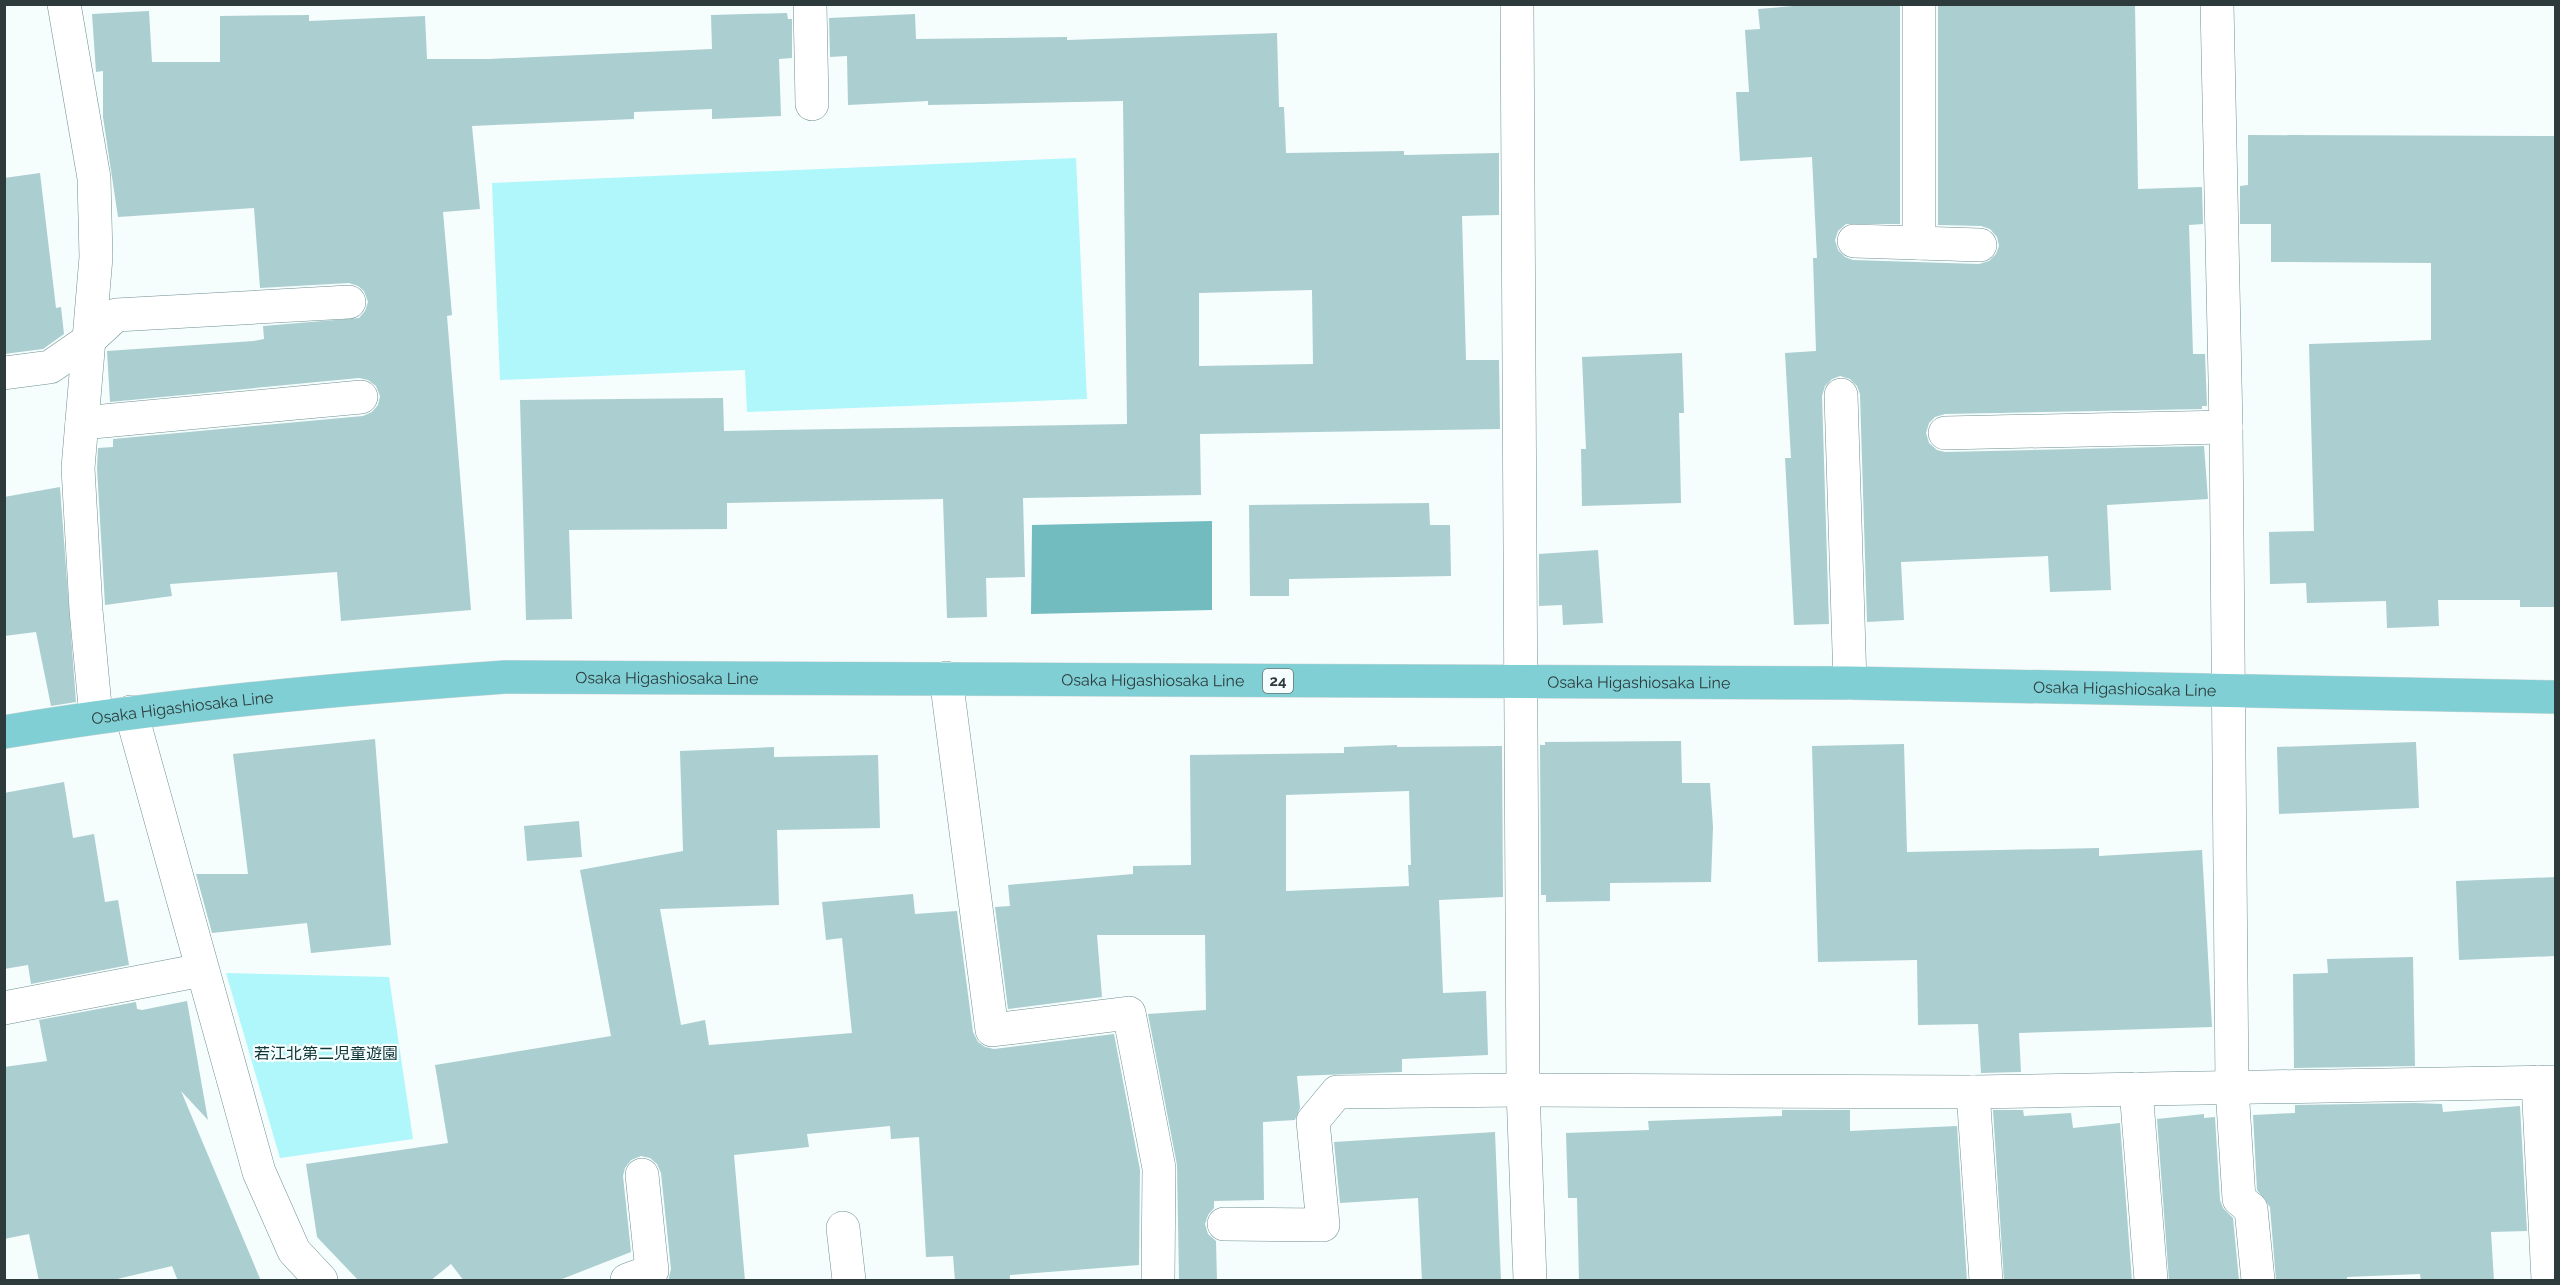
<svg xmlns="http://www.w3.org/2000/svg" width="2560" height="1285" font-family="Raleway,'Noto Sans JP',sans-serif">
  <rect width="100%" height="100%" fill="#f6fdfd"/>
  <g fill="#b0f7fc">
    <polygon points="1076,158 1087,399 747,412 745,370 500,380 492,183"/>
    <polygon points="226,973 389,977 413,1139 280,1158"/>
  </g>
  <polygon fill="#72bcc0" points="1212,521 1212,610 1031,614 1032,525"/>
  <g fill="#abced0" fill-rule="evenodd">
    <polygon points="1818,4 1900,5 1900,224 1846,224 1838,231 1835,240 1838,250 1845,257 1853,260 1979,264 1989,261 1996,254 1999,246 1997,237 1990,229 1981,226 1938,225 1938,4 2135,4 2138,189 2202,187 2203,224 2189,225 2193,354 2205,354 2207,406 2202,406 2202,409 1945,414 1935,417 1929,423 1926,433 1929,443 1937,450 1945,452 2204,446 2208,499 2107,505 2111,590 2050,592 2048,556 1901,562 1904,620 1867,622 1860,394 1857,386 1850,379 1840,376 1832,379 1825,386 1822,396 1829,624 1794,625 1785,458 1791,458 1785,353 1816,351 1813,258 1817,258 1812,157 1740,161 1736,92 1749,92 1745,30 1760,29 1758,9"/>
    <polygon points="149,11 152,62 220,62 220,16 309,15 309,21 425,16 427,59 489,59 712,49 711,15 787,13 788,19 792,19 792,58 779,59 781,116 712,119 712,109 634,112 634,119 472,126 480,209 443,212 452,315 447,316 471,610 341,621 337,572 170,584 172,596 105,605 97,468 98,448 113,447 113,439 363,416 372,412 378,405 380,396 376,386 368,380 359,378 110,402 107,351 254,341 264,339 263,326 359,318 365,311 368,302 364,291 358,286 349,283 260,288 254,208 118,217 103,117 103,71 96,72 92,14"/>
    <path d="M 915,14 L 916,39 L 1067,37 L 1067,40 L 1277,33 L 1279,107 L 1284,107 L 1286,153 L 1404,151 L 1404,155 L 1499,153 L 1499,215 L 1462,216 L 1466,360 L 1499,360 L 1500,429 L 1200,434 L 1201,495 L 1023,498 L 1025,577 L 986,578 L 987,617 L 947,618 L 943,499 L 727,503 L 727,529 L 569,530 L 572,619 L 526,620 L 520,400 L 723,398 L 724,431 L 1127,424 L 1123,101 L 928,105 L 928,101 L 848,105 L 847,56 L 830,57 L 829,18 ZM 1312,290 L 1313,364 L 1199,366 L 1199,293 Z"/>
    <polygon points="2248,135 2556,136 2556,607 2520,607 2520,600 2438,600 2439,626 2387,628 2386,601 2307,603 2306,583 2270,584 2269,532 2314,531 2309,344 2431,340 2431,263 2271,262 2271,224 2240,224 2240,186 2248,185"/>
    <polygon points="40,173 56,308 61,307 64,334 43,349 4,354 4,178"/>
    <polygon points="1682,353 1684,413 1679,413 1681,503 1582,506 1581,449 1586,449 1582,357"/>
    <polygon points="60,487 76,702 51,706 36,632 4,636 4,497"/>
    <polygon points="1429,503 1430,525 1450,525 1451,576 1289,579 1289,596 1250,596 1249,505"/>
    <polygon points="1598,550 1603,623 1563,625 1562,605 1539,606 1539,554"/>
    <polygon points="375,739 391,945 311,953 307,923 212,933 196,874 248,874 233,754"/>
    <polygon points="1681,741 1682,783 1710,783 1713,827 1711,882 1610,883 1610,901 1546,902 1546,895 1541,895 1540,745 1545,745 1545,742"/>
    <polygon points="2416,742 2419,808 2279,814 2277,747"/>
    <polygon points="1904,744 1907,852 2099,848 2099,856 2202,850 2212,1027 2019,1033 2021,1072 1981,1073 1978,1024 1918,1025 1917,960 1818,962 1812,746"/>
    <path d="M 1397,745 L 1397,747 L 1502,746 L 1503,897 L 1439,900 L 1443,993 L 1486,991 L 1488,1055 L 1402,1059 L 1402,1072 L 1297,1076 L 1300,1108 L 1295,1120 L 1263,1122 L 1264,1200 L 1214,1201 L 1214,1208 L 1208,1215 L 1205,1224 L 1208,1234 L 1216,1241 L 1217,1281 L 1179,1281 L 1177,1165 L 1148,1014 L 1206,1010 L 1205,935 L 1097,935 L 1102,997 L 1008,1009 L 995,907 L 1010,906 L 1008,885 L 1133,874 L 1133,866 L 1191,865 L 1190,755 L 1344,753 L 1344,747 ZM 1409,791 L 1411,865 L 1408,865 L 1409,886 L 1286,891 L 1286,795 Z"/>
    <polygon points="774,747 774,757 878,755 880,828 777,830 779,905 660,909 681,1025 705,1020 709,1045 852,1033 842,938 826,940 822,902 913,894 915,914 957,911 973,1032 978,1042 985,1047 994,1049 1114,1034 1140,1170 1139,1265 1010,1275 1010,1281 955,1281 953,1256 926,1257 919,1137 891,1139 890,1126 807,1134 809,1147 734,1155 745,1281 668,1281 671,1269 661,1173 657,1164 650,1158 641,1156 631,1160 625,1168 623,1176 631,1252 557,1281 464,1281 451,1264 430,1281 359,1281 317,1237 306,1164 448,1143 435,1065 611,1036 580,870 683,851 680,751"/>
    <polygon points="64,782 73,838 94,834 105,902 118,900 129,965 31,984 28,965 4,969 4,793"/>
    <polygon points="579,821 582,857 527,861 524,826"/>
    <polygon points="2556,877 2556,956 2459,960 2456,881"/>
    <polygon points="2413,957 2415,1066 2294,1068 2293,974 2328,973 2327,959"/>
    <polygon points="187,1001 208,1120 181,1091 261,1281 178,1281 172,1266 109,1281 39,1281 29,1234 4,1239 4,1067 47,1061 39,1020 136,1002 137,1009 142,1010"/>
    <polygon points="2415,1103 2442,1104 2443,1112 2520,1106 2527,1231 2491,1232 2494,1281 2421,1281 2420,1274 2347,1277 2347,1281 2276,1281 2270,1207 2257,1190 2253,1115 2295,1113 2295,1105"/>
    <polygon points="1782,1110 1850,1110 1850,1131 1957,1126 1967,1281 1579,1281 1577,1198 1568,1198 1566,1133 1649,1130 1648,1121 1782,1116"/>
    <polygon points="1993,1110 2023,1110 2024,1116 2071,1113 2073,1128 2120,1123 2132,1281 2004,1281"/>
    <polygon points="2204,1114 2204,1118 2215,1117 2220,1200 2223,1208 2233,1218 2239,1281 2169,1281 2157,1119"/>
    <polygon points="1495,1132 1501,1281 1422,1281 1418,1198 1340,1203 1334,1142"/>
  </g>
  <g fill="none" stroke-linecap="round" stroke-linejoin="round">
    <defs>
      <g id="minor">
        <polyline points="64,4 94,178 96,257 78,468 86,610 96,717"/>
        <polyline points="810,4 812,104"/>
        <polyline points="1517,4 1523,1090 1530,1280"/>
        <polyline points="1919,4 1919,243"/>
        <polyline points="2217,4 2226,427 2232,1088 2239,1199 2251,1209 2258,1280"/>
        <polyline points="1854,241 1980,245"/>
        <polyline points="4,373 50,367 89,340 116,315 349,302"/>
        <polyline points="1841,395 1850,683"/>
        <polyline points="82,423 361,397"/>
        <polyline points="1945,433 2226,427"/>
        <polyline points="946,678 992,1030 1129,1013 1159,1168 1158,1280"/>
        <polyline points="131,712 259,1172 294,1251 321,1280"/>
        <polyline points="4,1008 202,970"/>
        <polyline points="2538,1082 2548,1280"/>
        <polyline points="2136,1089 2151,1280"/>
        <polyline points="1973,1092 1986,1280"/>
        <polyline points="1224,1224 1323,1225 1313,1121 1337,1092 1523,1090 1973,1092 2556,1082"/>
        <polyline points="843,1228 849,1280"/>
        <polyline points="627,1280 652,1271 642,1175"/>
      </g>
      <g id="major">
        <path id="s1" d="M 4,732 C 171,704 337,689 505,677 L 1850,683 L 2556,697"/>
      </g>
    </defs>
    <use href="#minor" stroke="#6f9092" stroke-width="34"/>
    <use href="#major" stroke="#d5d8d8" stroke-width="34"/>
    <use href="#minor" stroke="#fff" stroke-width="33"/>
    <use href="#major" stroke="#7fcfd4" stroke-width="33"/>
  </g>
  <g text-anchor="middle" stroke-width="4.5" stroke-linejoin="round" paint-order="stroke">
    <rect fill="#f6fdfd" stroke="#697576" stroke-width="1.5" x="1263" y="669" width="30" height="24" rx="4.5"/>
    <g font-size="15" font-weight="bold" fill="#2d3b3c">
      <text x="1278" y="686">24</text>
    </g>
    <g font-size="16" fill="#2d3b3c" stroke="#f6fdfd">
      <text dy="6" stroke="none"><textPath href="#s1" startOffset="666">Osaka Higashiosaka Line</textPath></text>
      <text dy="6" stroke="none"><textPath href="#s1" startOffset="1152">Osaka Higashiosaka Line</textPath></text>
      <text dy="6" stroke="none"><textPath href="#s1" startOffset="1638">Osaka Higashiosaka Line</textPath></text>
      <text dy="6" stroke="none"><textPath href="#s1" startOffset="2124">Osaka Higashiosaka Line</textPath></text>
      <text dy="6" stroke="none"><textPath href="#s1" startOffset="180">Osaka Higashiosaka Line</textPath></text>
    </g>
    <g font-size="16" fill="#103537" stroke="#f6fdfd">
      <text x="326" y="1059">若江北第二児童遊園</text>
    </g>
  </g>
  <rect width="2560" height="1285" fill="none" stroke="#2d3b3c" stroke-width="12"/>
</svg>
